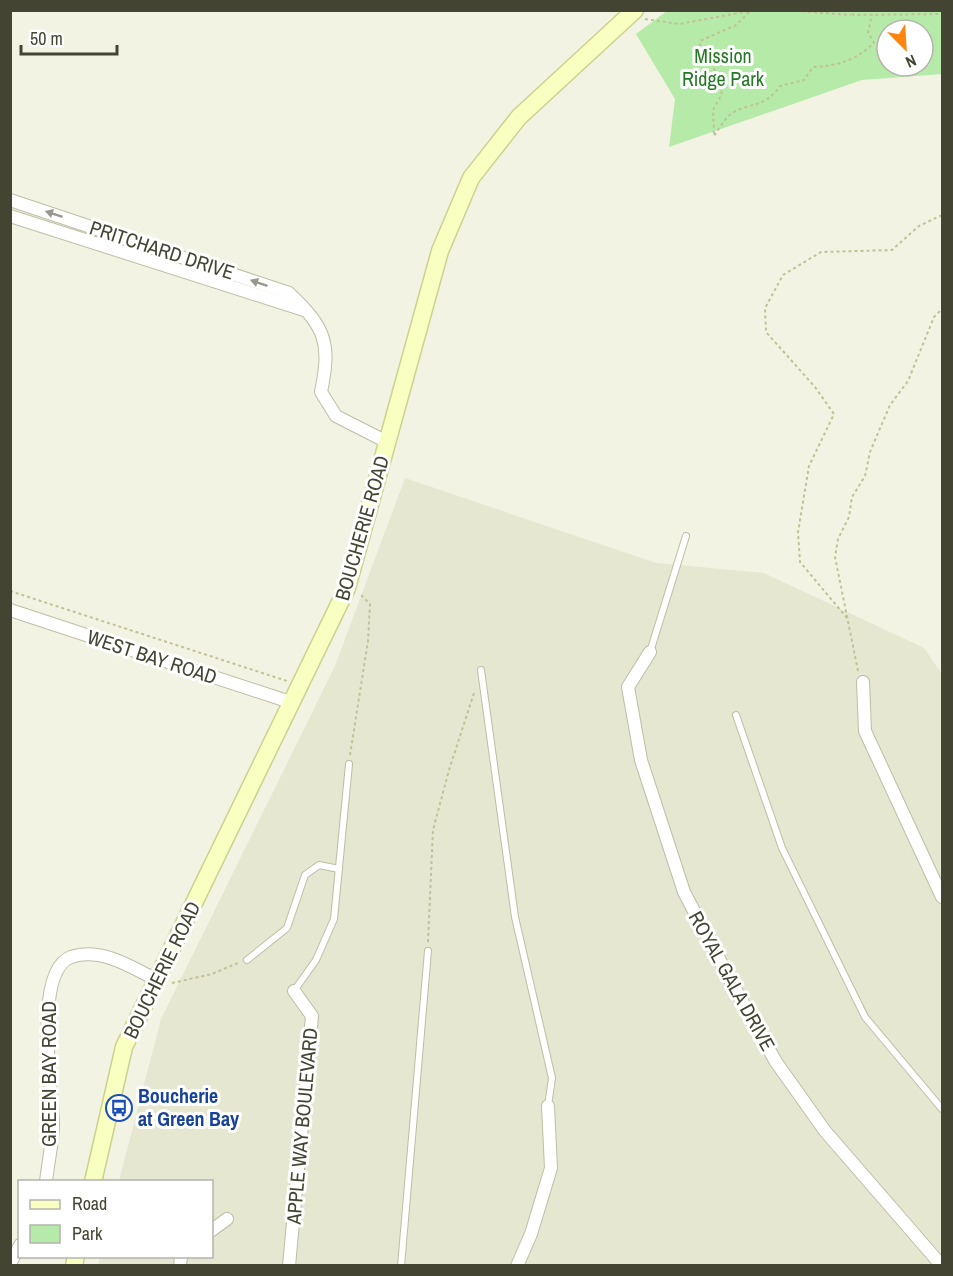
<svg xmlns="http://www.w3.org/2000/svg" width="953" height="1276" font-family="'Archivo Narrow',sans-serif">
  <rect width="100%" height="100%" fill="#f2f3e3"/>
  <polygon fill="#e6e7d1" points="405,478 656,563 764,573 924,648 942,674 942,1265 98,1266 100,1257 212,1256 212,1182 119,1181 161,1019 335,666"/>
  <path fill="#b6eaa9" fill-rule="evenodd" d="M 667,11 L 942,11 L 942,74 L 862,80 L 669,147 L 675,99 L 636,34 ZM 887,30 L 923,30 L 923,66 L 887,66 Z"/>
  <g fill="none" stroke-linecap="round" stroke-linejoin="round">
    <defs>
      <g id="lane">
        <polyline points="650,652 686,536"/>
        <polyline points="481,670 515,917 552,1078 548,1106"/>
        <polyline points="736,715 782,848 865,1017 942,1109"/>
        <polyline points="247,960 287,928 305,875 319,865 339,869"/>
        <polyline points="294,991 316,960 334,919 349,764"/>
        <polyline points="401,1266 428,951"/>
      </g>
      <g id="street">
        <path d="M 10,200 L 289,293 C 326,328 331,343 321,392 L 336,416 L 387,442"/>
        <polyline points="10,216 304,310"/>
        <polyline points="10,610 293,703"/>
        <polyline points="650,652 628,687 641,760 684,892 729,978 776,1062 825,1131 942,1266"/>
        <polyline points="863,682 865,731 942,897"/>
        <path d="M 46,1182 C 48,1162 53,1142 53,1123 C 52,1089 33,971 71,957 C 101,947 131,967 157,980"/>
        <polyline points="212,1230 227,1219"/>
        <polyline points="10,1264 20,1245"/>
        <polyline points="180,1266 181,1256"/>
        <polyline points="289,1266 312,1016 294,991"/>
        <polyline points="517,1266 531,1234 551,1168 548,1106"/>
      </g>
      <g id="secondary">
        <polyline points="93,1182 124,1047 347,588 440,251 471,178 519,117 635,10"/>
        <polyline points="74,1266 76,1256"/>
      </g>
    </defs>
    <use href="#lane" stroke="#bebea5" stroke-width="8"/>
    <use href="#street" stroke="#bebea5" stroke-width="14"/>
    <use href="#secondary" stroke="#ccd28e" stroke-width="19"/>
    <g stroke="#c1c196" stroke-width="2" stroke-dasharray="3 3" stroke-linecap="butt">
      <polyline points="784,10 851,15"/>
      <polyline points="847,10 854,15 942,14"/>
      <path d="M 749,12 L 736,25 L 700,41 L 701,53 L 713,66 L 722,94 L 713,110 L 714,136 C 719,129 725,118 732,113 C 751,102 765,108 780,86 L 804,80 L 813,67 C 838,66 856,60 874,43 L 868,32 L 872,15"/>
      <polyline points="645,19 679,24 755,10"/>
      <polyline points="10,591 287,681"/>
      <polyline points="847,618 800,562 798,532 809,466 834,414 815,387 766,332 765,308 783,275 821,252 892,250 919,226 942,215"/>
      <polyline points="858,671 835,557 838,539 849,517 852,497 865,476 870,452 890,405 908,381 934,317 942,309"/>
      <polyline points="350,755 368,641 370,604 359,593"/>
      <polyline points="428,942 433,830 449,770 474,693"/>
      <polyline points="172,983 212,974 238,963"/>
    </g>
    <use href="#lane" stroke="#fff" stroke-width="6"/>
    <use href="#street" stroke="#fff" stroke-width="12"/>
    <use href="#secondary" stroke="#f8ffc0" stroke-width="16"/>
  </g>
  <defs><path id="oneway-solid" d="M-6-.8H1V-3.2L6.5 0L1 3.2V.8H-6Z" transform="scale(1.5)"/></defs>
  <g fill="#98988f">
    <use href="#oneway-solid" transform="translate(54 214) rotate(-162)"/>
    <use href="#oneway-solid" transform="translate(259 283) rotate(-161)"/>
  </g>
  <defs>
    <symbol id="bus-ring" viewBox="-11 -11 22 22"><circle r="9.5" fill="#fff" stroke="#1a4fb4" stroke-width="1.5"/><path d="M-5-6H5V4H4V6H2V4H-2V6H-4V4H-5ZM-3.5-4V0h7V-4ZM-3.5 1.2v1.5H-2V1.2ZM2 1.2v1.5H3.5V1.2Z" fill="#1a4fb4"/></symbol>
  </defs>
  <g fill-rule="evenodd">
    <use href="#bus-ring" x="104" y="1093" width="30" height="30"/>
  </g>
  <g text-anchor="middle" stroke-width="6" stroke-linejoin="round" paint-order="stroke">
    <g font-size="20" fill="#267924" stroke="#fff">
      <text x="723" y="63">Mission<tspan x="723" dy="23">Ridge Park</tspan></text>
    </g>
    <g font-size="20" fill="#443" stroke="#fff">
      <text transform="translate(162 250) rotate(18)" y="7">PRITCHARD DRIVE</text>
      <text transform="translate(362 528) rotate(-74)" y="7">BOUCHERIE ROAD</text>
      <text transform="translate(152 657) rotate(18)" y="7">WEST BAY ROAD</text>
      <text transform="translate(162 970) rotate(-64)" y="7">BOUCHERIE ROAD</text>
      <text transform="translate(732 981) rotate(61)" y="7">ROYAL GALA DRIVE</text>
      <text transform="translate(49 1074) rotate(-90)" y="7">GREEN BAY ROAD</text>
      <text transform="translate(302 1126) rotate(-85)" y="7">APPLE WAY BOULEVARD</text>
    </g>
    <g font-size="20" font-weight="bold" fill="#164399" stroke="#fff" text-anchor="start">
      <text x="138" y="1103">Boucherie<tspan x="138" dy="23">at Green Bay</tspan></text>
    </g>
  </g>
  <rect width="953" height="1276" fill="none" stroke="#444433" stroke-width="24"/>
  <rect x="18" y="1180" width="195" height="78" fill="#ffffff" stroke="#b4b4ad" stroke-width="1.5"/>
  <rect x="30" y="1200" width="30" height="9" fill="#f8ffc0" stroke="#b4b4ad" stroke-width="1.5"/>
  <text x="72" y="1210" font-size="18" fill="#444433">Road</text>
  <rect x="30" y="1225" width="30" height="18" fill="#b6eaa9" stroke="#b4b4ad" stroke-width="1.5"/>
  <text x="72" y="1240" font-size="18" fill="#444433">Park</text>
  <g transform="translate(905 48) rotate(156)"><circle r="28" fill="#ffffff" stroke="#b4b4ad" stroke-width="1.5"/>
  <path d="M0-4.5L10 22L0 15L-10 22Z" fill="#ff860d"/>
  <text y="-9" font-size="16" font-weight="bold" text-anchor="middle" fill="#444433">N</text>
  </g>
  <path d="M21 45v9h96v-9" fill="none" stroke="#444433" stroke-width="3"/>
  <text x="30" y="45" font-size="18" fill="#444433" stroke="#ffffff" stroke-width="4.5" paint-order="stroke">50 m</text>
</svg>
